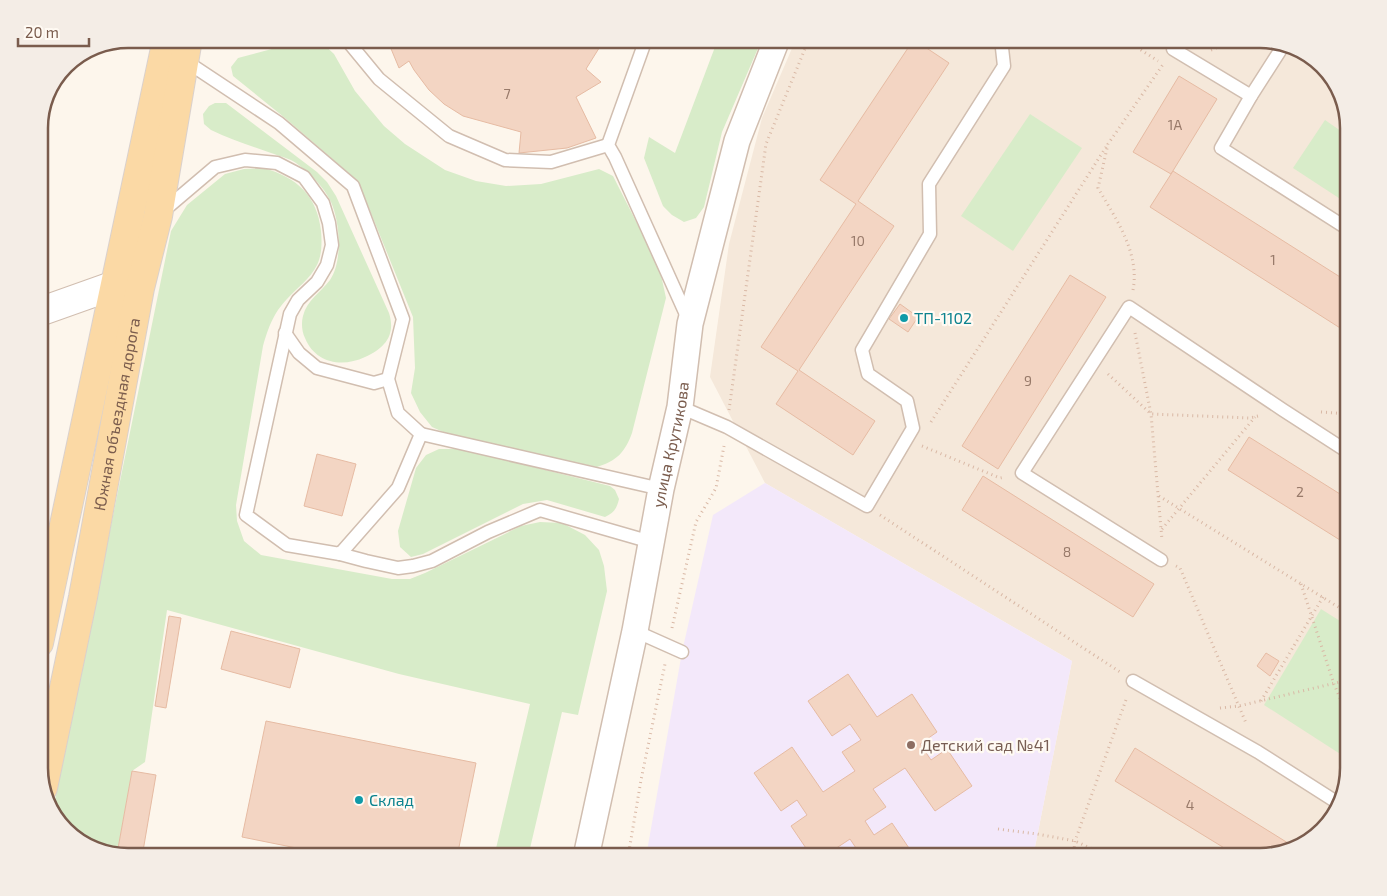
<svg xmlns="http://www.w3.org/2000/svg" width="1387" height="896" font-family="'Exo 2',sans-serif">
  <rect width="100%" height="100%" fill="#fdf6ec"/>
  <polygon fill="#f5e8da" points="796,39 1259,39 1309,54 1336,83 1348,127 1348,769 1333,818 1304,845 1260,857 1033,857 1072,661 765,483 710,377 729,244 762,118"/>
  <polygon fill="#f3e8fa" points="765,483 1072,661 1033,857 646,857 682,652 713,515"/>
  <g fill="#d8ecc9">
    <path d="M 309,39 L 318,39 L 334,54 L 355,91 L 384,126 L 405,144 L 445,170 L 476,181 L 506,186 L 541,184 L 599,169 L 613,176 L 651,251 L 661,275 L 666,298 L 632,433 C 625,452 617,461 597,467 L 450,435 L 432,427 L 420,412 L 411,393 L 415,368 L 413,317 L 358,181 L 285,118 L 233,76 L 231,67 L 238,58 Z"/>
    <polygon points="718,39 762,39 722,132 704,207 696,218 684,222 672,215 663,206 644,158 649,137 675,153"/>
    <path d="M 215,103 L 226,103 L 317,172 L 327,182 L 336,196 L 389,313 C 396,335 385,348 365,357 C 342,368 315,363 305,338 C 302,332 301,323 303,316 C 307,300 321,292 330,280 C 343,261 340,222 331,202 C 324,187 309,172 296,163 C 289,158 279,156 271,153 C 251,146 230,139 211,130 L 204,124 L 203,114 L 209,106 Z"/>
    <polygon points="1030,114 1082,148 1013,251 961,216"/>
    <polygon points="1325,120 1348,136 1348,204 1293,168"/>
    <path d="M 264,168 C 297,178 317,195 321,231 C 322,241 322,255 317,265 C 310,279 297,288 287,299 C 273,314 269,326 263,346 L 236,505 L 237,521 L 244,541 L 261,555 L 392,579 L 410,579 L 425,573 L 521,526 L 540,522 L 562,523 L 585,535 L 599,550 L 604,566 L 607,591 L 578,715 L 562,712 L 528,857 L 494,857 L 530,704 L 399,674 L 167,610 L 145,762 L 132,771 L 117,854 L 78,842 L 52,815 L 171,231 L 187,205 L 225,174 L 244,169 Z"/>
    <path d="M 439,449 L 460,449 L 610,486 L 615,490 L 619,499 C 617,508 614,513 605,517 L 547,500 L 523,504 L 423,554 L 411,557 L 400,547 L 398,531 L 416,468 L 426,455 Z"/>
    <polygon points="1321,609 1348,626 1348,759 1264,705"/>
  </g>
  <g fill="#f3d5c3" stroke="#e6bba3">
    <polygon points="387,39 586,39 601,45 586,69 601,82 576,97 596,138 567,148 519,153 521,132 463,116 444,104 429,90 414,70 409,61 399,68"/>
    <polygon points="906,39 913,39 949,63 858,201 894,226 799,370 875,421 853,455 776,404 798,371 761,347 856,204 820,180 912,42"/>
    <polygon points="1179,76 1217,99 1171,174 1133,152"/>
    <polygon points="1173,171 1348,282 1348,333 1150,207"/>
    <polygon points="1070,275 1106,297 998,469 962,446"/>
    <polygon points="900,304 918,317 908,332 889,319"/>
    <polygon points="1249,437 1348,499 1348,545 1228,470"/>
    <polygon points="317,454 356,464 342,516 304,506"/>
    <polygon points="983,476 1154,584 1133,617 962,510"/>
    <polygon points="169,616 181,618 166,708 155,706"/>
    <polygon points="231,631 300,649 290,688 221,669"/>
    <polygon points="1266,653 1279,661 1270,676 1257,666"/>
    <polygon points="848,674 877,717 912,694 937,732 920,744 931,760 947,749 972,786 935,811 905,768 873,789 886,807 865,821 874,835 892,823 915,857 862,857 850,839 823,857 812,857 791,826 807,815 797,800 781,811 754,773 792,747 823,792 855,771 842,752 861,740 850,724 832,736 808,701"/>
    <polygon points="266,721 476,763 457,857 341,857 242,837"/>
    <polygon points="1135,748 1164,766 1296,848 1260,857 1239,857 1115,781"/>
    <polygon points="132,771 156,775 142,857 128,857 117,854"/>
  </g>
  <g fill="none" stroke-linecap="round" stroke-linejoin="round">
    <defs>
      <g id="service">
        <polyline points="346,39 379,79 449,136 505,160 551,162 608,145"/>
        <polyline points="646,39 608,145 615,157 689,321"/>
        <polyline points="1283,46 1251,96 1221,148 1348,229"/>
        <polyline points="1173,49 1251,96"/>
        <polyline points="162,212 215,167 245,160 277,163 304,177 323,203 329,223 332,245 327,265 317,282 298,300 290,314 246,515 287,545 340,554 398,488 421,434 398,413 388,379 403,319 353,186 279,123 184,60"/>
        <polyline points="285,333 299,353 317,368 374,383 388,379"/>
        <polyline points="680,407 727,427 867,506 913,428 907,401 868,374 862,350 930,234 929,184 1004,66 1001,39"/>
        <polyline points="421,434 661,489"/>
        <polyline points="340,554 366,561 398,568 413,566 432,561 488,532 540,510 651,542"/>
        <polyline points="1161,560 1022,473 1129,307 1283,410 1348,452"/>
        <polyline points="635,631 682,652"/>
        <polyline points="1133,681 1258,752 1338,803"/>
      </g>
      <g id="minor">
        <path id="s1" d="M 586,857 L 635,631 L 661,489 L 680,407 L 690,324 L 737,141 L 777,39"/>
      </g>
      <polyline id="tertiary" points="39,312 115,285 135,288"/>
      <g id="primary">
        <polyline points="39,643 167,39"/>
        <path id="s2" d="M 43,788 L 83,597 L 140,288 L 158,216 L 188,39"/>
      </g>
    </defs>
    <use href="#service" stroke="#d1beb0" stroke-width="15"/>
    <use href="#minor" stroke="#d1beb0" stroke-width="28"/>
    <use href="#tertiary" stroke="#d1beb0" stroke-width="30"/>
    <use href="#primary" stroke="#dad1cd" stroke-width="30"/>
    <g stroke="#d9b8a5" stroke-width="3" stroke-dasharray="1 4" stroke-linecap="butt">
      <polyline points="1124,39 1158,61"/>
      <polyline points="1211,50 1237,39"/>
      <path d="M 1133,290 C 1140,253 1116,219 1098,188 L 1108,144 L 1164,63"/>
      <polyline points="1135,333 1151,414 1162,540"/>
      <polyline points="1108,374 1151,414 1250,418 1258,416"/>
      <polyline points="729,410 766,144 809,39"/>
      <polyline points="1321,412 1348,414"/>
      <polyline points="931,422 1106,147"/>
      <polyline points="922,446 1000,478 1005,477"/>
      <polyline points="1159,496 1348,613"/>
      <polyline points="880,515 1120,672"/>
      <polyline points="1162,529 1255,417"/>
      <polyline points="1176,566 1180,568 1246,723"/>
      <polyline points="1301,584 1334,684 1348,717"/>
      <polyline points="672,628 696,522 716,488 724,446"/>
      <polyline points="1261,701 1323,597"/>
      <polyline points="1220,708 1239,706 1348,680"/>
      <polyline points="998,829 1037,834 1075,841 1110,857"/>
      <polyline points="628,857 641,780 665,664"/>
      <polyline points="1073,857 1075,841 1127,697"/>
    </g>
    <use href="#service" stroke="#fff" stroke-width="12"/>
    <use href="#minor" stroke="#fff" stroke-width="25"/>
    <use href="#tertiary" stroke="#fff" stroke-width="28"/>
    <use href="#primary" stroke="#fbd9a5" stroke-width="28"/>
  </g>
  <g fill="#0f9aa8" stroke="#fffaf3" stroke-width="2">
    <circle cx="904" cy="318" r="5"/>
    <circle cx="359" cy="800" r="5"/>
  </g>
  <circle fill="#8d6e63" stroke="#fffaf3" stroke-width="2" cx="911" cy="745" r="5"/>
  <g text-anchor="middle" stroke-width="4.5" stroke-linejoin="round" paint-order="stroke">
    <g font-size="14" fill="#987a6a">
      <text x="507" y="99">7</text>
      <text x="1175" y="130">1А</text>
      <text x="858" y="246">10</text>
      <text x="1273" y="265">1</text>
      <text x="1028" y="386">9</text>
      <text x="1300" y="497">2</text>
      <text x="1067" y="557">8</text>
      <text x="1190" y="810">4</text>
    </g>
    <g font-size="16" fill="#0d838f" stroke="#fffaf3" text-anchor="start">
      <text x="914" y="324">ТП-1102</text>
      <text x="369" y="806">Склад</text>
    </g>
    <g font-size="16" fill="#7a5c4d" stroke="#fffaf3">
      <text dy="6" stroke="none"><textPath href="#s2" startOffset="381">Южная объездная дорога</textPath></text>
      <text dy="6" stroke="none"><textPath href="#s1" startOffset="421">улица Крутикова</textPath></text>
    </g>
    <g font-size="16" fill="#785e54" stroke="#fffaf3" text-anchor="start">
      <text x="921" y="751">Детский сад №41</text>
    </g>
  </g>
  <path d="M0 0H1387V896H0ZM128 48H1260A80 80 0 0 1 1340 128V768A80 80 0 0 1 1260 848H128A80 80 0 0 1 48 768V128A80 80 0 0 1 128 48Z" fill="#f4ede6" fill-rule="evenodd"/>
  <path fill="none" stroke="#7a5c4d" stroke-width="2.5" d="M128 48H1260A80 80 0 0 1 1340 128V768A80 80 0 0 1 1260 848H128A80 80 0 0 1 48 768V128A80 80 0 0 1 128 48Z"/>
  <path d="M18 38v8h71v-8" fill="none" stroke="#7a5c4d" stroke-width="2.5"/>
  <text x="25" y="38" font-size="15" fill="#7a5c4d" stroke="#fffaf3" stroke-width="4" paint-order="stroke">20 m</text>
</svg>
